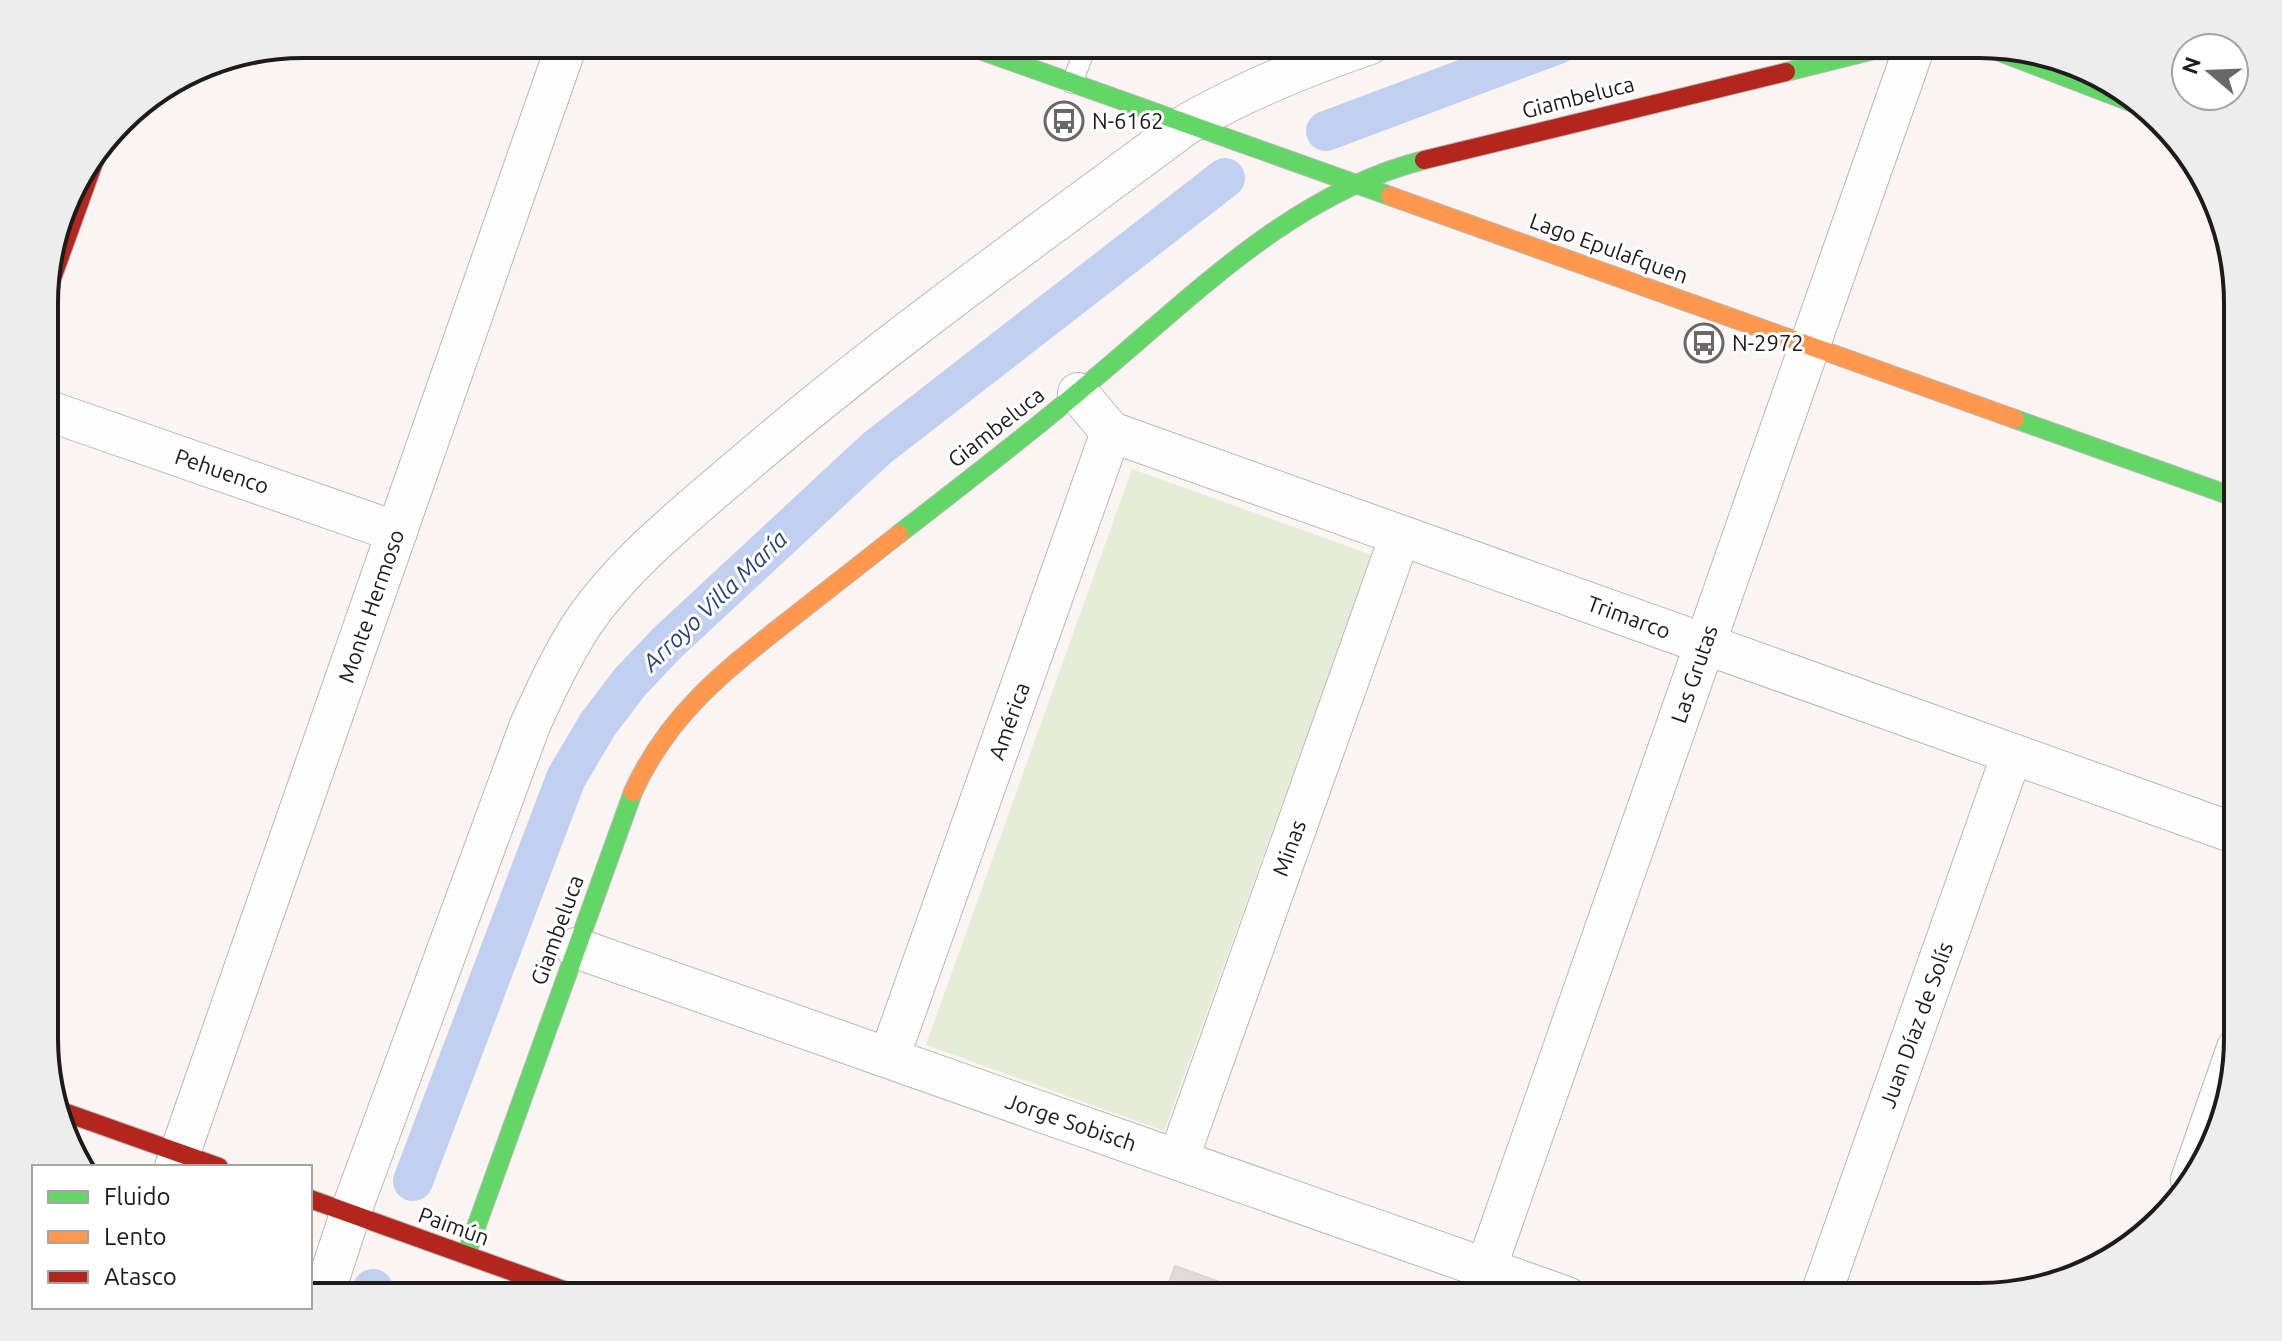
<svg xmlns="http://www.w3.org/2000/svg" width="2282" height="1341" font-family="Ubuntu,sans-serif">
  <rect width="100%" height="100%" fill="#faf4f2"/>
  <polygon fill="#e5edd7" points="1132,469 1372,555 1164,1131 926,1045"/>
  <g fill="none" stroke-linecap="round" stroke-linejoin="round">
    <g stroke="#c1d0f1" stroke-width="40">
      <polyline points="1326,131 1558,44"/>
      <polyline points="413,1181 566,778 598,724 630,682 667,643 877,448 1225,178"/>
      <polyline points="371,1297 373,1289"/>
    </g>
  </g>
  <polygon fill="#e2d9d9" stroke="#dad5d5" stroke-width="2" points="1175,1266 1234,1287 1230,1297 1164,1297"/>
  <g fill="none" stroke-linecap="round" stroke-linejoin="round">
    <defs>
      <polyline id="lane" points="1072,83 1087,44"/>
      <g id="street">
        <polyline points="46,410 397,532"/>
        <polyline points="1111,432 2237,834"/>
        <polyline points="576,948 1567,1297"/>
        <polyline points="889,1058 1111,432 1078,393"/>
        <polyline points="1178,1160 1400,536"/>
        <polyline points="175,1167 567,44"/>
        <polyline points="2191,1180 2237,1048"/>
        <path d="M 323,1297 L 350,1214 L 530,725 C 546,690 562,655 583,623 C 625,562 686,514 742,466 C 884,344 1037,236 1187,124 C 1249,89 1304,67 1370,44"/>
        <polyline points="1476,1297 1913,51"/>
        <polyline points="1820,1297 2012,754"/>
      </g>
      <g id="fast">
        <polyline points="963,44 1390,196"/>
        <polyline points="1786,72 1874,50 1913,51 1984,46 2133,103"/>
        <polyline points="2015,419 2237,498"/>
        <path d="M 899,534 C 963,484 1028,435 1089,383 C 1190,299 1292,193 1424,160"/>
        <polyline points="466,1255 633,792"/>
      </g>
      <g id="slow">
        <polyline points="1390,196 2015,419"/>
        <path d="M 633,792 C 668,715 723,672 788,621 C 825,592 862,563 899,534"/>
      </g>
      <g id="jam">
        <polyline points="1424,160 1786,72"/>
        <polyline points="46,295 97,154"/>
        <polyline points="61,1111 219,1167"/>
        <polyline points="310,1199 583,1297"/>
      </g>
    </defs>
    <use href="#lane" stroke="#bcb8b6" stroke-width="22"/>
    <use href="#street" stroke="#bcb8b6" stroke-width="42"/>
    <use href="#fast" stroke="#bcb8b6" stroke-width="20"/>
    <use href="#slow" stroke="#bcb8b6" stroke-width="20"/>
    <use href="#jam" stroke="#bcb8b6" stroke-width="20"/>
    <use href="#lane" stroke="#fefdfd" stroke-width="20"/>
    <use href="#street" stroke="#fefdfd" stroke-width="40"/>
    <use href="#fast" stroke="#63d668" stroke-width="18"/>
    <use href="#slow" stroke="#ff974d" stroke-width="18"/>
    <use href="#jam" stroke="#b3261e" stroke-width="18"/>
  </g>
  <defs>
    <symbol id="bus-ring" viewBox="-11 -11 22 22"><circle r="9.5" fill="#fff" stroke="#6b6766" stroke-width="1.5"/><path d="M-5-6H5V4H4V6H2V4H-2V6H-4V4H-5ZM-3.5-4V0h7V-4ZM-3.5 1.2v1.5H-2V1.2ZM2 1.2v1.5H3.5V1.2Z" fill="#6b6766"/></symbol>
  </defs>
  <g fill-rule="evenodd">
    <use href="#bus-ring" x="1042" y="99" width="44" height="44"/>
    <use href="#bus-ring" x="1682" y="321" width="44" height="44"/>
  </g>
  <g text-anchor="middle" stroke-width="6" stroke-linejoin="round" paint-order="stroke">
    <g font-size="22" fill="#1e1b1a" stroke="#fff">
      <text transform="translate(1578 97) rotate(-14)" y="8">Giambeluca</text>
      <text transform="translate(1609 248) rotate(20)" y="8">Lago Epulafquen</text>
      <text transform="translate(996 427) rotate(-38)" y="8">Giambeluca</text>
      <text transform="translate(222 471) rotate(19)" y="8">Pehuenco</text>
      <text transform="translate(371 606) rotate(-71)" y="8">Monte Hermoso</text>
      <text transform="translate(1629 617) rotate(20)" y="8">Trimarco</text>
      <text transform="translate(1694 674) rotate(-71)" y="8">Las Grutas</text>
      <text transform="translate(1009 721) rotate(-70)" y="8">América</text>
      <text transform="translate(1289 848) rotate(-70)" y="8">Minas</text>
      <text transform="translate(557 930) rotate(-70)" y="8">Giambeluca</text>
      <text transform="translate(1916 1025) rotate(-70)" y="8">Juan Díaz de Solís</text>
      <text transform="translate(1071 1122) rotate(19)" y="8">Jorge Sobisch</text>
      <text transform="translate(454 1226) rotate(20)" y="8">Paimún</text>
    </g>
    <g font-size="22" fill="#1e1b1a" stroke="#fff" text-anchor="start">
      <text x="1092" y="129">N-6162</text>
      <text x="1732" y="351">N-2972</text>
    </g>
    <g font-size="24" font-style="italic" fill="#28417c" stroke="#fff">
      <text transform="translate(715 601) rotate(-44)" y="8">Arroyo Villa María</text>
    </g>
  </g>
  <path d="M0 0H2282V1341H0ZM303 58H1979A245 245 0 0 1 2224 303V1038A245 245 0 0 1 1979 1283H303A245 245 0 0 1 58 1038V303A245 245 0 0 1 303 58Z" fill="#ededed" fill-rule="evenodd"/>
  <path fill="none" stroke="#1e1b1a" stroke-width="4" d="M303 58H1979A245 245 0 0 1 2224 303V1038A245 245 0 0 1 1979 1283H303A245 245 0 0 1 58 1038V303A245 245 0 0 1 303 58Z"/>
  <rect x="32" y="1165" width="280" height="144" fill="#ffffff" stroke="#a5a4a3" stroke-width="2"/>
  <rect x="48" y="1191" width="40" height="12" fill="#63d668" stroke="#a5a4a3" stroke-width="2"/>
  <text x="104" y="1205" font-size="24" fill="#1e1b1a">Fluido</text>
  <rect x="48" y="1231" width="40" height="12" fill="#ff974d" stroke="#a5a4a3" stroke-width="2"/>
  <text x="104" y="1245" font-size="24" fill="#1e1b1a">Lento</text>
  <rect x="48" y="1271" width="40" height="12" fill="#b3261e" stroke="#a5a4a3" stroke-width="2"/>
  <text x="104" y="1285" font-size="24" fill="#1e1b1a">Atasco</text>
  <g transform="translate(2210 72) rotate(289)"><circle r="38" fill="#ffffff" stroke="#a5a4a3" stroke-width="2"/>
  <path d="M0-6L14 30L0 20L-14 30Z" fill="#6b6766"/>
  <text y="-12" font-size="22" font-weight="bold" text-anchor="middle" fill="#1e1b1a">N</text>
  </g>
</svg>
